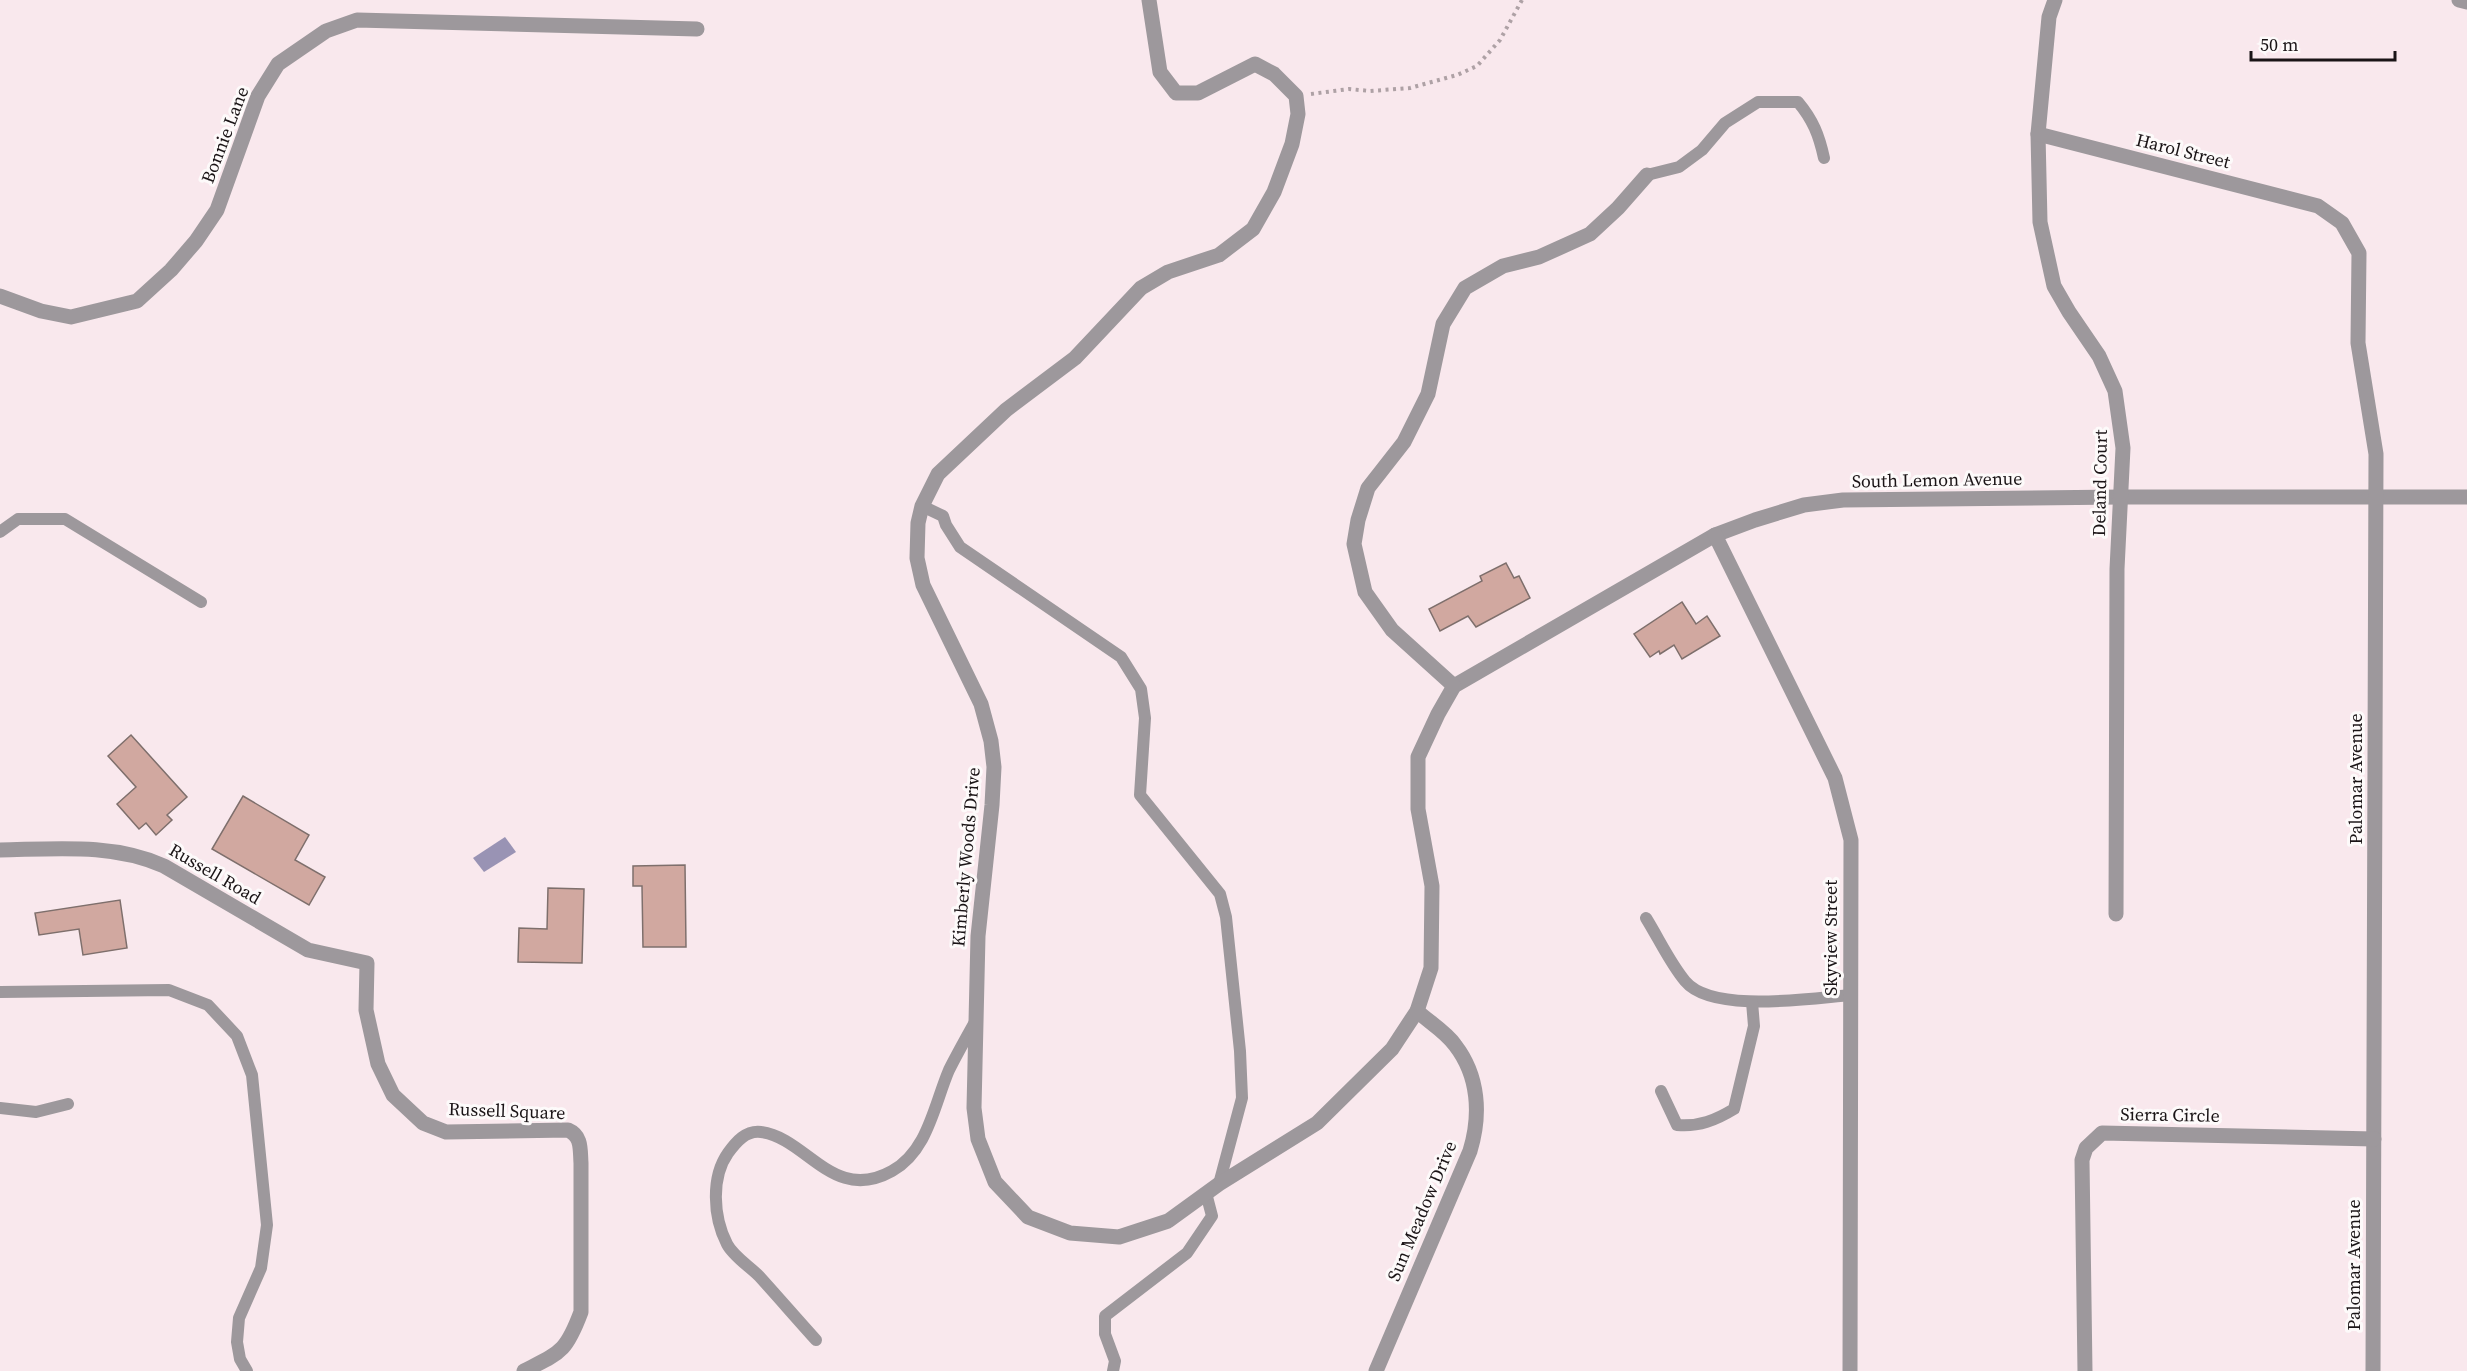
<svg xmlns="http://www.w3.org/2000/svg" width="2467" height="1371" font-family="'Source Serif 4',serif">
  <rect width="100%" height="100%" fill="#f9e8ed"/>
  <polygon fill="#9993b4" points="505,837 516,852 484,872 473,858"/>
  <g fill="#d1a8a0" stroke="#7e6f6c" stroke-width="1.5">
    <polygon points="1506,563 1514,578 1519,576 1530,598 1476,627 1468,616 1440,631 1429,609 1482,581 1480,576"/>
    <polygon points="1682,602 1696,624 1707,616 1720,636 1682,659 1674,645 1660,654 1659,651 1650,657 1634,634"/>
    <polygon points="131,735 187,797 167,815 172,820 156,835 146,823 139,829 117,804 136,787 108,756"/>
    <polygon points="243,796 309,835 295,860 325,877 309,905 212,849"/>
    <polygon points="685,865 686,947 643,947 642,886 633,886 633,866"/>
    <polygon points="548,888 584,889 582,963 518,962 519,928 547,929"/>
    <polygon points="120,900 127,948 83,955 79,929 39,935 35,913"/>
  </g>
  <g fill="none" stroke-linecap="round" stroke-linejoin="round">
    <polyline stroke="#aea1a5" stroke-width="4" stroke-dasharray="3 4.5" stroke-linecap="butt" points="1311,94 1349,89 1370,91 1410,88 1457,75 1477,66 1500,40 1522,0"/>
    <g stroke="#9d989c" stroke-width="12">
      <path d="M 1647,175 L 1679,167 L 1702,150 L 1725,123 L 1758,102 L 1798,102 C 1813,120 1819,135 1824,158"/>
      <polyline points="922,506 943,516 946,525 960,547 1121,657 1141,689 1145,718 1140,795 1220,894 1226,917 1240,1051 1242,1098 1219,1184"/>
      <polyline points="0,532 18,519 65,519 201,602"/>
      <path d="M 1646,918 C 1659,939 1670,963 1685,981 C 1712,1014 1811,998 1851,995"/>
      <polyline points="0,992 169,990 208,1005 237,1036 252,1075 267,1225 261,1268 239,1318 237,1342 240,1359 247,1371"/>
      <path d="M 1661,1091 L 1677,1125 C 1699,1127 1716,1120 1734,1109 L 1754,1026 L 1752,1002"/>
      <polyline points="0,1108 36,1112 68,1104"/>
      <path d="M 816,1340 C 797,1319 778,1297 759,1276 C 749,1266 733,1256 727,1244 C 713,1217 711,1177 728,1153 C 736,1142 746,1130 761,1132 C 807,1138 833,1204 892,1171 C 928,1151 934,1105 949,1070 C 957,1054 966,1038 975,1022"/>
      <polyline points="1113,1371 1115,1361 1105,1334 1105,1316 1187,1253 1212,1216 1206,1193"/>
    </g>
    <g stroke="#9d989c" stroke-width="15">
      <polyline points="1149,0 1160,72 1176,93 1198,93 1255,64 1274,74 1296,96 1298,114 1292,144 1274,192 1253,229 1219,255 1168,272 1141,288 1075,358 1006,410 938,474 922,506 918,523 917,558 923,585 981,704 991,741 994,767 992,805 978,936 974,1108 978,1139 995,1182 1028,1217 1070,1233 1119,1237 1168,1221 1219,1184 1317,1123 1392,1049 1417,1011 1431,968 1432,886 1418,809 1418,757 1438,714 1454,686 1715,535 1755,520 1804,505 1843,500 2121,497 2467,497"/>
      <polyline points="2055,0 2049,17 2038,134 2040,222 2054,286 2069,312 2099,356 2115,391 2123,448 2117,569 2116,914"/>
      <polyline points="2459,0 2467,2"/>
      <polyline points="2038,134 2318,206 2342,223 2359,253 2358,343 2376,454 2373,1371"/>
      <polyline points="0,296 41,311 71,317 137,301 171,270 196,241 217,210 258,96 278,64 326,31 357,20 697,29"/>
      <polyline points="1715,535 1835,778 1851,840 1850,1371"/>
      <polyline points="1454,686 1392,630 1365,592 1354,544 1358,520 1368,488 1404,442 1428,394 1443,324 1465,288 1503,266 1539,257 1590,234 1618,208 1647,175"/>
      <path d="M 0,850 C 56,849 113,843 164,866 L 308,950 L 367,963 L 366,1010 L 378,1064 L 393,1095 L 423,1123 L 446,1132 L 568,1130 C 582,1136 580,1149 581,1163 L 581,1312 C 566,1352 561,1352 524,1371"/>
      <path d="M 1376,1371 L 1470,1151 C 1481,1115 1479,1076 1455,1045 C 1446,1032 1429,1022 1417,1011"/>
      <polyline points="2085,1371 2082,1160 2086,1148 2102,1133 2374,1139"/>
    </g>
  </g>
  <g text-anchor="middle" stroke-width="6" stroke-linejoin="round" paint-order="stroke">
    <g font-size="18" fill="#1a1416" stroke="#fdfafa">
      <text transform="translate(225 135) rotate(-69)" y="6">Bonnie Lane</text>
      <text transform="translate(2183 151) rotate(14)" y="6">Harol Street</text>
      <text transform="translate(1937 480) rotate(-1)" y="6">South Lemon Avenue</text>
      <text transform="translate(2100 483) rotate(-89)" y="6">Deland Court</text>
      <text transform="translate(2356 779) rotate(-90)" y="6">Palomar Avenue</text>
      <text transform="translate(966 857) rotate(-85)" y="6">Kimberly Woods Drive</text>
      <text transform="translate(215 874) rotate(30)" y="6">Russell Road</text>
      <text transform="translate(1831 938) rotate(-90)" y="6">Skyview Street</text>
      <text transform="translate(507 1111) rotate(2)" y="6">Russell Square</text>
      <text transform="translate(2170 1115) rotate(1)" y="6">Sierra Circle</text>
      <text transform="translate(1422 1211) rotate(-67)" y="6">Sun Meadow Drive</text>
      <text transform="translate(2354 1265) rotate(-90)" y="6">Palomar Avenue</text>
    </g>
  </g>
  <path d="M2251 51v9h144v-9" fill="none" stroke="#1a1416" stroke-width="3"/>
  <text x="2260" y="51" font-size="18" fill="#1a1416" stroke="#fdfafa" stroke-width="4.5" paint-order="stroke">50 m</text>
</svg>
